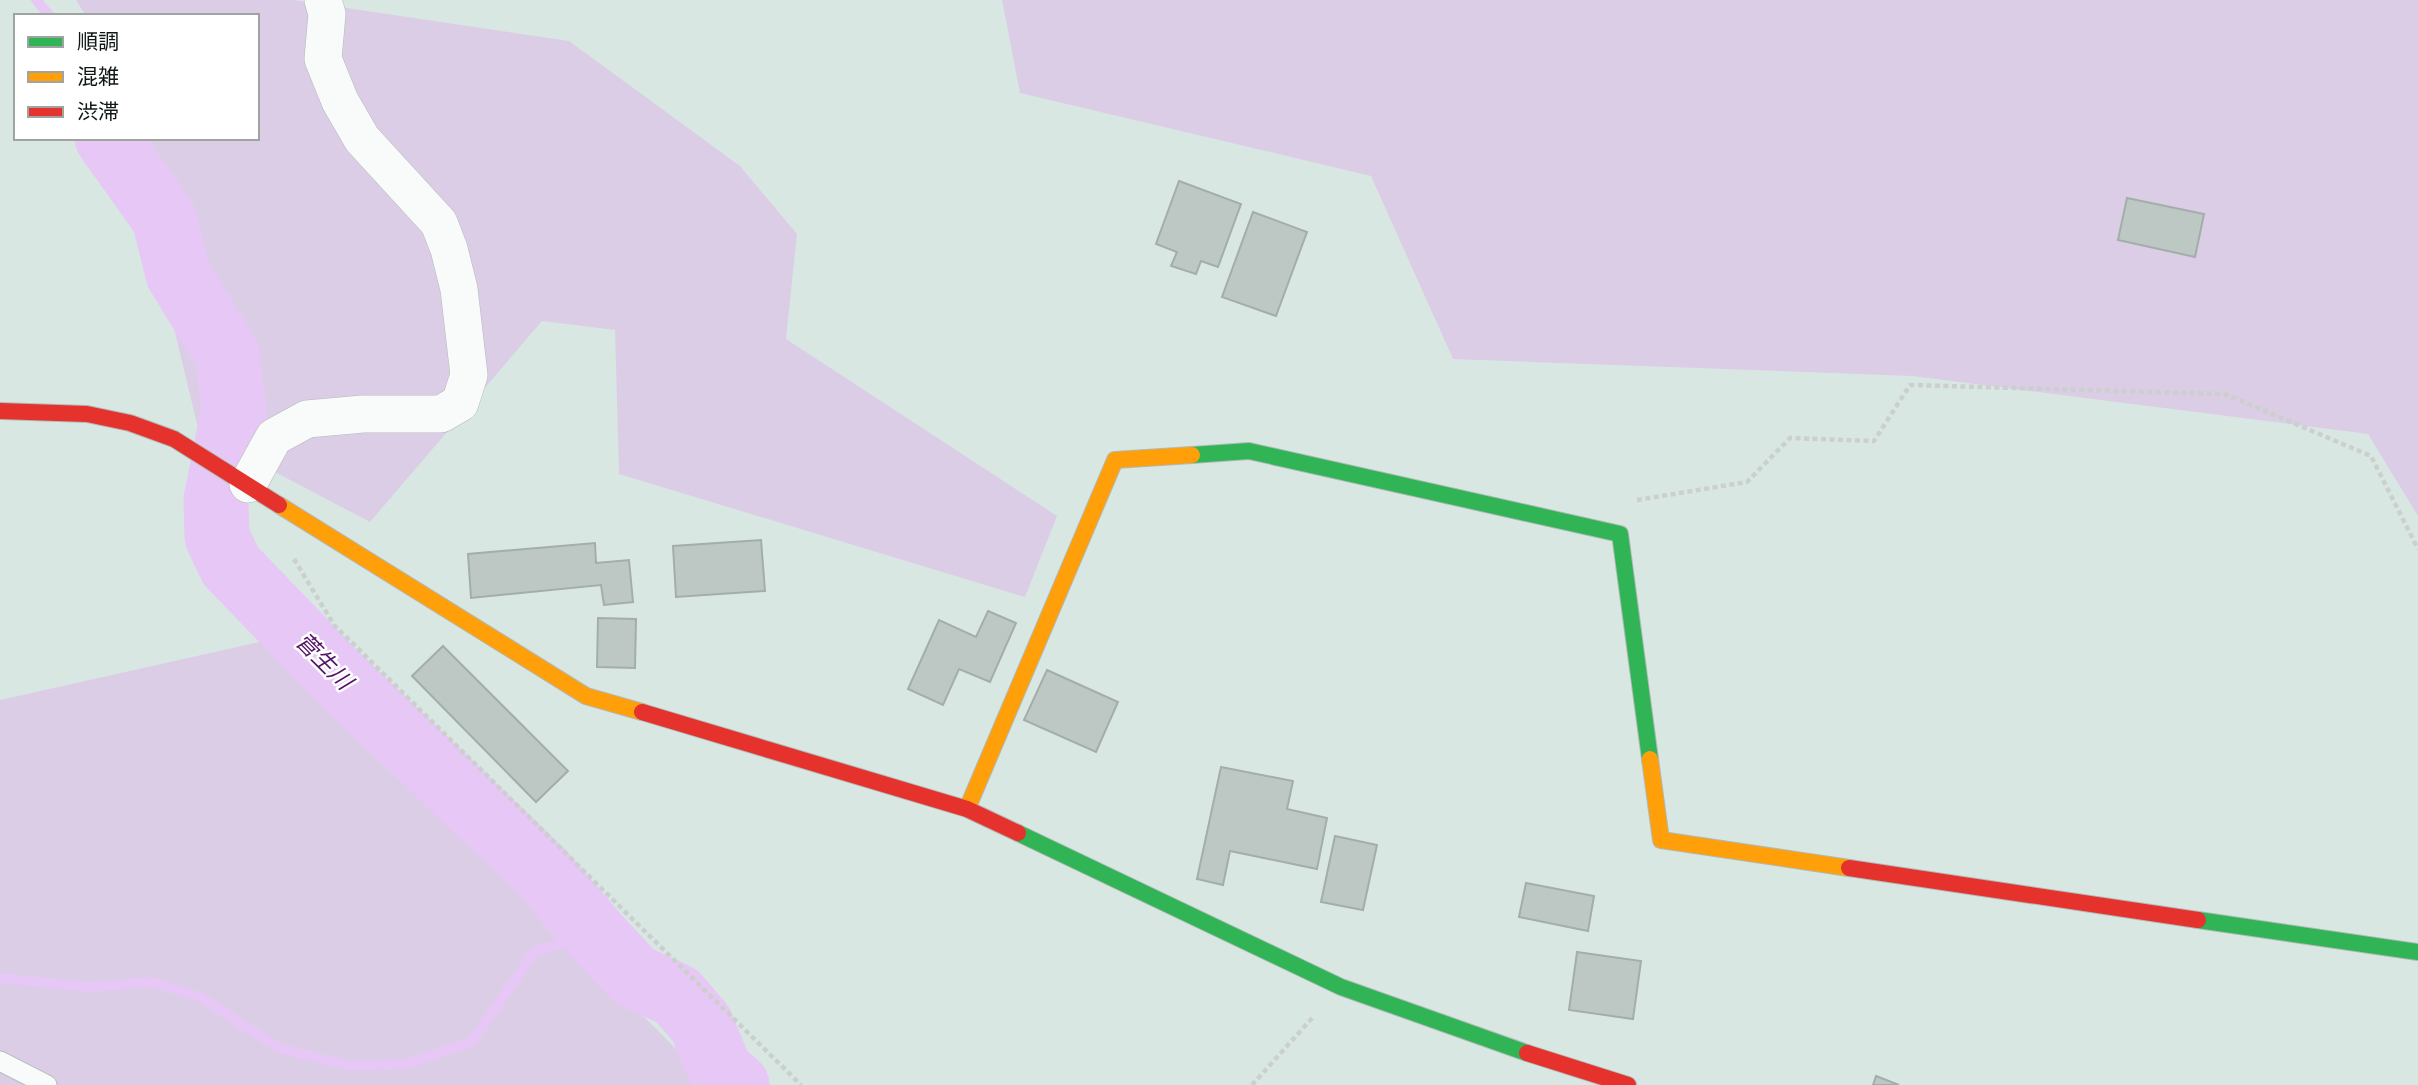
<svg xmlns="http://www.w3.org/2000/svg" width="2418" height="1085" font-family="Commissioner,'Noto Sans JP',sans-serif">
  <rect width="100%" height="100%" fill="#d9e7e3"/>
  <g fill="#dccde6">
    <polygon points="76,0 293,0 569,41 740,166 797,234 786,339 1057,516 1025,597 619,474 615,330 542,321 370,522 199,432 128,138 257,138 257,16 86,16"/>
    <polygon points="1002,0 2418,0 2418,516 2368,434 1912,376 1453,359 1371,176 1020,93"/>
    <polygon points="268,640 712,1085 0,1085 0,700"/>
  </g>
  <g fill="none" stroke-linecap="round" stroke-linejoin="round">
    <g stroke="#e7c7f5" stroke-width="10">
      <polyline points="36,0 50,16"/>
      <polyline points="0,978 89,987 152,982 200,997 279,1048 345,1065 406,1064 472,1042 535,951 595,934"/>
    </g>
    <polyline stroke="#e7c7f5" stroke-width="65" points="107,138 164,218 178,274 227,354 234,409 216,500 217,537 231,566 333,672 541,871 595,934 634,976 677,996 701,1024 720,1070 737,1085"/>
  </g>
  <g fill="#bdc8c5" stroke="#a3adaa" stroke-width="2">
    <polygon points="1179,181 1241,204 1218,267 1201,261 1196,274 1171,266 1177,252 1156,244"/>
    <polygon points="2127,198 2204,214 2195,257 2118,240"/>
    <polygon points="1253,212 1307,232 1276,316 1222,297"/>
    <polygon points="761,540 765,591 676,597 673,546"/>
    <polygon points="595,543 596,563 629,560 633,602 604,605 601,585 471,598 468,554"/>
    <polygon points="988,611 1016,623 990,682 959,669 943,705 908,689 939,620 976,637"/>
    <polygon points="598,618 636,619 635,668 597,667"/>
    <polygon points="443,646 568,771 536,802 412,676"/>
    <polygon points="1047,670 1118,702 1096,752 1024,720"/>
    <polygon points="1221,767 1293,781 1287,809 1327,818 1317,869 1230,851 1223,885 1197,879"/>
    <polygon points="1335,836 1377,845 1363,910 1321,902"/>
    <polygon points="1526,883 1594,896 1588,931 1519,917"/>
    <polygon points="1577,952 1641,961 1633,1019 1569,1010"/>
    <polygon points="1876,1076 1899,1085 1873,1085"/>
  </g>
  <g fill="none" stroke-linecap="round" stroke-linejoin="round">
    <defs>
      <polyline id="lane" points="0,1061 47,1085"/>
      <polyline id="street" points="248,484 274,437 307,419 363,414 441,414 460,403 469,375 459,289 449,249 439,223 362,139 340,101 323,59 327,14 323,0"/>
      <g id="fast">
        <polyline points="1192,455 1249,451 1620,534 1650,759"/>
        <polyline points="1018,833 1341,987 1527,1053"/>
        <polyline points="2198,920 2418,952"/>
      </g>
      <g id="slow">
        <polyline points="279,505 586,696 642,712"/>
        <polyline points="1650,759 1661,840 1849,868"/>
        <polyline points="967,809 1115,460 1192,455"/>
      </g>
      <g id="jam">
        <polyline points="0,411 87,414 130,423 174,439 279,505"/>
        <polyline points="642,712 967,809 1018,833"/>
        <polyline points="1849,868 2198,920"/>
        <polyline points="1527,1053 1628,1085"/>
      </g>
    </defs>
    <use href="#lane" stroke="#b0bab8" stroke-width="21"/>
    <use href="#street" stroke="#b0bab8" stroke-width="38"/>
    <use href="#fast" stroke="#b0bab8" stroke-width="18"/>
    <use href="#slow" stroke="#b0bab8" stroke-width="18"/>
    <use href="#jam" stroke="#b0bab8" stroke-width="18"/>
    <g stroke="#cbcfce" stroke-width="4.5" stroke-dasharray="5 3.5" stroke-linecap="butt">
      <polyline points="1637,500 1747,482 1790,438 1874,441 1910,385 2225,394 2371,456 2418,549"/>
      <polyline points="294,559 334,625 801,1085"/>
      <polyline points="1252,1085 1314,1016"/>
    </g>
    <use href="#lane" stroke="#f9fbfb" stroke-width="19"/>
    <use href="#street" stroke="#f9fbfb" stroke-width="37"/>
    <use href="#fast" stroke="#30b455" stroke-width="16"/>
    <use href="#slow" stroke="#ff9f0a" stroke-width="16"/>
    <use href="#jam" stroke="#e5322d" stroke-width="16"/>
  </g>
  <g text-anchor="middle" stroke-width="5" stroke-linejoin="round" paint-order="stroke">
    <g font-size="23" font-style="italic" fill="#541564" stroke="#fff">
      <text transform="translate(324 661) rotate(45)" y="8">菅生川</text>
    </g>
  </g>
  <rect x="14" y="14" width="245" height="126" fill="#ffffff" stroke="#9fa3a2" stroke-width="2"/>
  <rect x="28" y="37" width="35" height="10" fill="#30b455" stroke="#9fa3a2" stroke-width="2"/>
  <text x="77" y="49" font-size="21" fill="#0f1816">順調</text>
  <rect x="28" y="72" width="35" height="10" fill="#ff9f0a" stroke="#9fa3a2" stroke-width="2"/>
  <text x="77" y="84" font-size="21" fill="#0f1816">混雑</text>
  <rect x="28" y="107" width="35" height="10" fill="#e5322d" stroke="#9fa3a2" stroke-width="2"/>
  <text x="77" y="119" font-size="21" fill="#0f1816">渋滞</text>
</svg>
